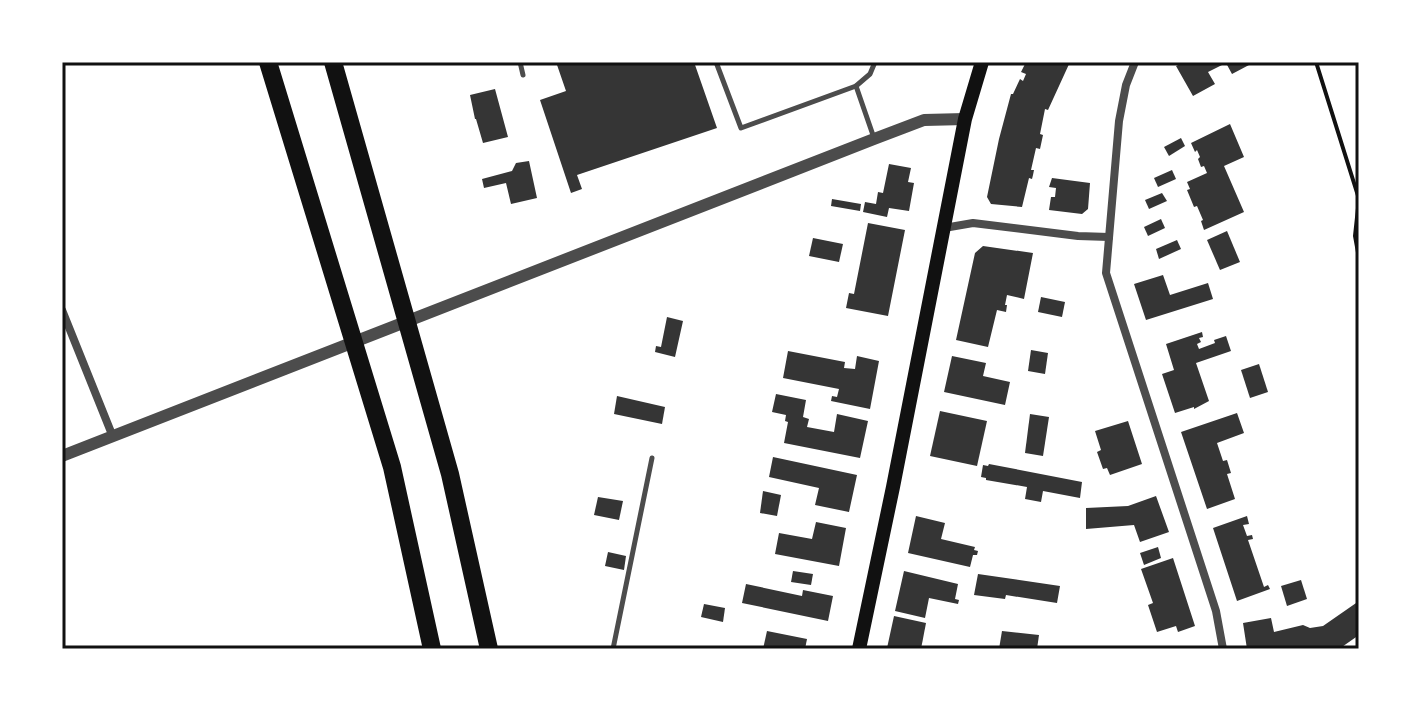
<svg xmlns="http://www.w3.org/2000/svg" width="1421" height="711" font-family="Quicksand,sans-serif">
  <rect width="100%" height="100%" fill="#fff"/>
  <g fill="#353535">
    <polygon points="556,62 694,62 717,128 577,175 582,189 571,193 540,100 566,91"/>
    <polygon points="1026,62 1070,62 1048,110 1045,109 1040,134 1043,135 1040,149 1036,148 1031,170 1034,170 1033,175 1032,179 1029,178 1022,207 991,204 987,197 999,139 1011,94 1013,94 1020,79 1023,81 1026,74 1021,72"/>
    <polygon points="1184,62 1247,62 1249,65 1232,74 1226,63 1208,72 1215,84 1193,96 1176,66"/>
    <polygon points="495,89 508,137 483,143 476,119 475,119 470,95"/>
    <polygon points="1230,124 1244,157 1224,166 1244,212 1204,230 1201,221 1203,220 1197,206 1194,207 1187,190 1190,189 1187,182 1207,173 1204,166 1201,167 1198,159 1200,157 1197,150 1195,152 1191,143"/>
    <polygon points="1181,138 1185,146 1169,156 1164,147"/>
    <polygon points="529,161 537,198 511,204 506,183 484,188 482,179 512,171 516,163"/>
    <polygon points="889,164 911,168 908,182 914,183 909,211 889,208 887,217 863,212 865,202 876,204 878,192 883,193"/>
    <polygon points="1172,170 1176,179 1158,187 1154,178"/>
    <polygon points="1052,178 1090,183 1088,209 1082,214 1049,210 1051,197 1055,197 1056,188 1049,187"/>
    <polygon points="1162,193 1167,201 1149,209 1145,200"/>
    <polygon points="832,199 861,204 860,211 831,206"/>
    <polygon points="1161,219 1165,228 1148,236 1144,227"/>
    <polygon points="868,223 905,230 888,316 846,308 849,293 854,294"/>
    <polygon points="1227,231 1240,262 1220,270 1207,240"/>
    <polygon points="813,238 843,244 839,262 809,256"/>
    <polygon points="1177,240 1181,249 1159,259 1156,249"/>
    <polygon points="983,246 1033,253 1024,299 1007,295 1005,305 1007,305 1006,312 997,310 988,347 956,340 975,253"/>
    <polygon points="1163,275 1170,295 1208,283 1213,299 1146,320 1134,284"/>
    <polygon points="1041,297 1065,302 1062,317 1038,312"/>
    <polygon points="667,317 683,321 675,357 655,352 656,346 661,347"/>
    <polygon points="1202,332 1203,337 1199,338 1201,342 1197,344 1199,349 1215,343 1214,340 1226,336 1231,351 1196,363 1209,401 1194,409 1194,407 1175,413 1162,374 1174,370 1166,344"/>
    <polygon points="1031,350 1048,353 1045,374 1028,371"/>
    <polygon points="788,351 845,362 844,368 855,369 857,356 879,361 870,409 831,401 832,396 837,397 839,389 783,378"/>
    <polygon points="952,356 986,363 983,376 1010,382 1005,405 944,392"/>
    <polygon points="1259,364 1268,392 1250,398 1241,370"/>
    <polygon points="776,394 806,400 803,417 809,419 807,427 834,432 837,414 868,421 860,458 784,443 788,422 785,421 786,415 772,412"/>
    <polygon points="617,396 665,407 662,424 614,414"/>
    <polygon points="940,411 987,421 977,466 930,456"/>
    <polygon points="1237,413 1244,433 1217,443 1223,461 1227,460 1231,473 1227,474 1235,499 1207,509 1181,432"/>
    <polygon points="1030,414 1049,417 1043,456 1025,453"/>
    <polygon points="1128,421 1142,464 1110,475 1107,468 1103,469 1097,452 1101,450 1095,431"/>
    <polygon points="773,457 857,475 849,512 815,505 819,488 769,477"/>
    <polygon points="989,464 1082,482 1080,498 1043,491 1041,502 1025,499 1027,487 986,480 986,478 981,477 983,465 988,466"/>
    <polygon points="763,491 781,495 777,516 760,513"/>
    <polygon points="1156,496 1169,532 1140,542 1134,525 1086,529 1086,508 1128,506"/>
    <polygon points="598,497 623,501 619,520 594,515"/>
    <polygon points="916,516 945,523 941,539 975,547 974,550 978,551 977,555 973,555 970,567 908,553"/>
    <polygon points="1247,516 1249,524 1243,525 1247,536 1252,535 1253,539 1248,540 1264,587 1268,585 1270,589 1237,601 1213,528"/>
    <polygon points="816,522 846,528 839,566 775,554 779,533 812,539"/>
    <polygon points="1158,547 1161,558 1144,565 1140,553"/>
    <polygon points="608,552 626,556 624,570 605,566"/>
    <polygon points="1173,558 1195,626 1178,632 1176,626 1157,632 1148,605 1153,603 1141,569"/>
    <polygon points="793,571 813,574 811,585 791,582"/>
    <polygon points="904,571 958,584 955,599 959,600 958,604 929,598 925,618 895,611"/>
    <polygon points="978,574 1060,586 1057,603 1006,595 1005,599 974,595"/>
    <polygon points="1301,580 1307,599 1287,606 1281,586"/>
    <polygon points="746,584 802,596 803,590 833,596 828,621 742,603"/>
    <polygon points="1359,601 1359,635 1339,649 1247,649 1243,623 1271,618 1274,632 1303,625 1310,628 1323,626"/>
    <polygon points="704,604 725,608 723,622 701,617"/>
    <polygon points="894,616 926,623 921,649 887,648"/>
    <polygon points="767,631 807,639 805,649 763,649"/>
    <polygon points="1002,631 1039,635 1037,649 999,649"/>
  </g>
  <g fill="none" stroke-linecap="round" stroke-linejoin="round">
    <polyline stroke="#111" stroke-width="4" points="1316,62 1359,199 1355,236 1359,258"/>
    <g stroke="#4c4c4c" stroke-width="5">
      <polyline points="520,62 523,75"/>
      <polyline points="716,62 741,128 856,86"/>
      <polyline points="874,138 856,86 870,74 875,62"/>
      <polyline points="613,649 652,458"/>
    </g>
    <g stroke="#4c4c4c" stroke-width="8">
      <polyline points="1135,62 1126,85 1119,121 1106,273 1216,611 1223,649"/>
      <polyline points="944,228 973,223 1078,236 1109,237"/>
      <polyline points="62,310 113,437"/>
    </g>
    <polyline stroke="#4c4c4c" stroke-width="12" points="62,456 874,139 924,120 965,119"/>
    <polyline stroke="#111" stroke-width="14" points="859,649 893,487 965,119 982,62"/>
    <g stroke="#111" stroke-width="18">
      <polyline points="268,62 392,467 432,649"/>
      <polyline points="333,62 450,474 489,649"/>
    </g>
  </g>
  <rect width="1421" height="711" fill="none" stroke="#ffffff" stroke-width="128"/>
  <rect x="64" y="64" width="1293" height="583" fill="none" stroke="#111" stroke-width="3"/>
</svg>
